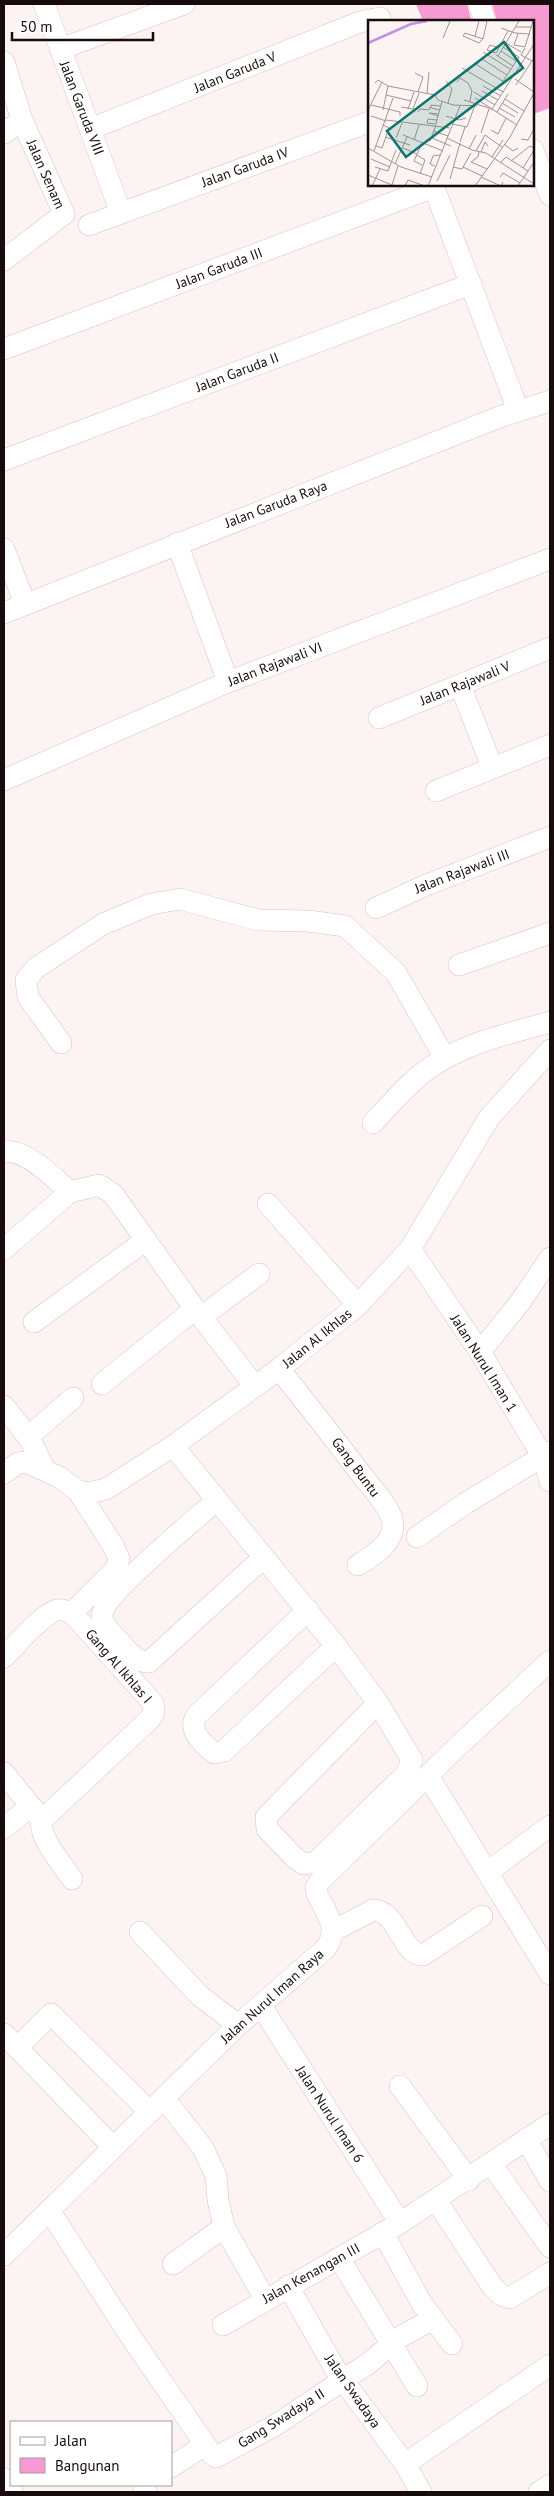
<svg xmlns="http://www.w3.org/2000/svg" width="554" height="2496" font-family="'PT Sans',sans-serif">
  <rect width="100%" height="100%" fill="#fcf3f3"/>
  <g fill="#f69ad1">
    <polygon points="416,4 467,4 471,19 466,21 423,21"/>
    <polygon points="492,4 550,4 550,108 533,114 533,21 497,21"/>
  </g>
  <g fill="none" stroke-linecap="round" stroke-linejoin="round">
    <defs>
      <g id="street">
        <polyline points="44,4 121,213"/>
        <polyline points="479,4 485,21"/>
        <polyline points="60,49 184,4"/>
        <polyline points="4,62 22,120 64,214 4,260"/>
        <polyline points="90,129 360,22 380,18"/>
        <polyline points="4,133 22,120"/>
        <polyline points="533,150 550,195"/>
        <polyline points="433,185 518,410"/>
        <polyline points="89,225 369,122"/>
        <polyline points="4,349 434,187"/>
        <polyline points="4,460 471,284"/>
        <polyline points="177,543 228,682"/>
        <polyline points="4,549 25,604"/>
        <polyline points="4,613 502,416 550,401"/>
        <polyline points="460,685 492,767"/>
        <polyline points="379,718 550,648"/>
        <polyline points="4,780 228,682 550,559"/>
        <polyline points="436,791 550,745"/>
        <polyline points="376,908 424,886 550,837"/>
        <polyline points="459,965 550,933"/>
        <polyline points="61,1043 28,997 26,980 36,968 103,924 151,904 180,899 258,920 308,921 345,926 396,973 445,1058"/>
        <path d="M 373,1123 C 390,1105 407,1084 428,1069 C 464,1043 508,1034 550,1022"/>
        <path d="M 4,1152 C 24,1147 55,1179 70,1192 L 99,1185 L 113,1194 L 195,1309 L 254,1385"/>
        <polyline points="268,1204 358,1305"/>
        <polyline points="4,1249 70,1192"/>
        <polyline points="410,1249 480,1352 543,1457 550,1481"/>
        <polyline points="201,1317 259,1274"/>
        <polyline points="34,1322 146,1240"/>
        <polyline points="480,1352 521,1301 550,1258"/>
        <path d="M 279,1369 C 308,1405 336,1441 364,1478 C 373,1489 388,1505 392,1519 C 398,1541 373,1556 358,1565"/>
        <polyline points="102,1384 195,1309"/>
        <polyline points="4,1406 31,1441 44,1468"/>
        <polyline points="28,1437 73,1398"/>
        <polyline points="173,1446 336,1646 378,1703 412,1760 406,1774 316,1862 304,1864 295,1858 267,1829 266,1817 378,1703"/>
        <polyline points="4,1473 18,1463 26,1462 59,1477 78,1491 89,1493 106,1489 173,1446 279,1369 358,1305 410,1249 489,1118 550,1050"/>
        <path d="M 216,1501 C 197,1518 101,1596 102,1617 C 103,1626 113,1635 119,1641 C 126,1650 137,1663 149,1662 L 263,1558"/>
        <polyline points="417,1537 466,1503 550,1452"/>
        <path d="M 308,1610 L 197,1715 C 187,1730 202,1743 214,1753 L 224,1751 L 336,1646"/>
        <polyline points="72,1613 115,1570 119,1559 114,1547 78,1491"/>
        <path d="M 4,1657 C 16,1645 41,1615 57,1610 C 62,1609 67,1611 72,1613 L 153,1703 L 154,1712 L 150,1719 L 42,1820 C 37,1836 63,1865 72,1879"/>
        <polyline points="4,1773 42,1820"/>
        <polyline points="428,1776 550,1974"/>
        <polyline points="4,1828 31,1806"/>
        <polyline points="488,1872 550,1826"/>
        <path d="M 333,1931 L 373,1910 C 398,1910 402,1956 423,1955 L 482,1916"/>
        <polyline points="140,1932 199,1995 238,2025"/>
        <polyline points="261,2006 400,2223"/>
        <polyline points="4,2034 113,2147"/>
        <polyline points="18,2047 51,2014 150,2112"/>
        <polyline points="400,2086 469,2180"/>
        <polyline points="164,2098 203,2148 216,2176 218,2200 224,2227 265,2299"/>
        <polyline points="526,2139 550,2181"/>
        <polyline points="491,2164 550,2247"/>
        <polyline points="436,2200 492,2286 501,2295 510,2298 550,2273"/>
        <polyline points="49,2210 131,2337 211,2453 216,2457 274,2426 369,2363 400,2337 433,2319"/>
        <polyline points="383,2233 422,2304 452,2344"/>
        <path d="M 4,2255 L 238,2025 L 325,1949 C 341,1931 326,1912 317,1894 L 316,1887 L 320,1881 L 456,1748 L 550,1661"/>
        <polyline points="339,2258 417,2386"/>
        <polyline points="173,2264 224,2227"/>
        <polyline points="288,2286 337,2372 405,2464 421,2492"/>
        <polyline points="223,2325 400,2223 550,2124"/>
        <polyline points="405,2464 550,2365"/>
        <polyline points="171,2467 205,2445"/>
        <polyline points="4,2479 12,2492"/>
        <polyline points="145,2485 144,2488 146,2492"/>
        <polyline points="539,2492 550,2485"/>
      </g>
    </defs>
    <use href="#street" stroke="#e6bfc0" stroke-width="22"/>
    <use href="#street" stroke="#fff" stroke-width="21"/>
  </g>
  <g text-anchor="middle" stroke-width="5" stroke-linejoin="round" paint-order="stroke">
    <g font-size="14" fill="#170b0b" stroke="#fff">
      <text transform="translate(235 72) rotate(-22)" y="5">Jalan Garuda V</text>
      <text transform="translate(82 108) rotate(69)" y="5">Jalan Garuda VIII</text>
      <text transform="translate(245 167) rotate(-20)" y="5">Jalan Garuda IV</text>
      <text transform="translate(46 174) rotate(66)" y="5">Jalan Senam</text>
      <text transform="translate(219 268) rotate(-21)" y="5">Jalan Garuda III</text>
      <text transform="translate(237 372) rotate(-21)" y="5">Jalan Garuda II</text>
      <text transform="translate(276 504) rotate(-21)" y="5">Jalan Garuda Raya</text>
      <text transform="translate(275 664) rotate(-21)" y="5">Jalan Rajawali VI</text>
      <text transform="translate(465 683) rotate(-22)" y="5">Jalan Rajawali V</text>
      <text transform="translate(462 871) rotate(-21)" y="5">Jalan Rajawali III</text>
      <text transform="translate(317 1338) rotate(-39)" y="5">Jalan Al Ikhlas</text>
      <text transform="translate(484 1363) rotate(58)" y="5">Jalan Nurul Iman 1</text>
      <text transform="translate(356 1467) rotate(53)" y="5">Gang Buntu</text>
      <text transform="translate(119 1666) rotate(49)" y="5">Gang Al Ikhlas I</text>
      <text transform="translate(272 1996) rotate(-42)" y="5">Jalan Nurul Iman Raya</text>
      <text transform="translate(330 2114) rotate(57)" y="5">Jalan Nurul Iman 6</text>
      <text transform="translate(311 2273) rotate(-29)" y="5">Jalan Kenangan III</text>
      <text transform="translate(353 2391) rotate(55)" y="5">Jalan Swadaya</text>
      <text transform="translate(281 2418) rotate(-32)" y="5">Gang Swadaya II</text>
    </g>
  </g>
  <g transform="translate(368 20)">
    <rect width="166" height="166" fill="#fcf3f3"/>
    <path fill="none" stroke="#c491e3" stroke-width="2.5" d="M 0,23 L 43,4 L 59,1"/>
    <path fill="none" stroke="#a09696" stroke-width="1" d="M 148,7 L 164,7M 133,8 L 147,13 L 162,14M 150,14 L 146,25 L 157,27 L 165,1M 107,16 L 111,1M 75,18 L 82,1M 115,19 L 97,13 L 95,16 L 111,23 L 115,19 L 119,1M 138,23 L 153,32M 131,28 L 122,25 L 119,30 L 128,33 L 140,11M 157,28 L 153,35 L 164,41M 133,31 L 148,41M 115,32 L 142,49M 128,35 L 145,46M 130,36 L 151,1M 106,43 L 136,62M 108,45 L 114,39 L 139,55M 94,48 L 135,72M 47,53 L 55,57 L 50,72M 147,59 L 166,72M 78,61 L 84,69 L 80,83M 135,61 L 151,37 L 135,27M 89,62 L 92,58 L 100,63 L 104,71 L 102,81M 7,63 L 10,60 L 20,66M 148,65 L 166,38M 115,66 L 133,76M 114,71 L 130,80M 106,72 L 127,85M 59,73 L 61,52M 18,75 L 43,81M 107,78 L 124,89 L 166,24M 137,79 L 156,91M 96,80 L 124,89 L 149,105M 134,83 L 150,93M 3,85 L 32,92 L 32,96M 33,87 L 45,89 L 51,73M 131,88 L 147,97M 40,89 L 46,72M 0,90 L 14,62M 15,90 L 20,66 L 67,75 L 70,80 L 85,85 L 109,86M 72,90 L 63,88 L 63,85 L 73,86M 50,92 L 52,89 L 61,90 L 62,87M 129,92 L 140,74M 3,96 L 18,101M 70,96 L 61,93 L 71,94M 78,96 L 91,100 L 98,98M 18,100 L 82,108M 69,100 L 60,99 L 59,103 L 68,104 L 70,96 L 74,82M 84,104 L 99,107 L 107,85M 123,110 L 130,114 L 138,98M 65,111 L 80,116M 113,113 L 121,89M 35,115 L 75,131M 17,117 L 42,125M 28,118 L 34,103M 64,118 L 83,126M 79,118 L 104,130 L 118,133 L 166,164M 153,119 L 160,120 L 166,109M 46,120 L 51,105M 62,121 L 68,105M 92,122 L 97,107M 54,123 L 46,141 L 54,145M 136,124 L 145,131 L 150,128M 8,126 L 14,128 L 21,108 L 15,105M 0,128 L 33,147 L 64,157M 35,128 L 49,134M 101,129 L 108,115M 6,131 L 25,78M 108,131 L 117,115 L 134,127M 111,132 L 110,137 L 103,142 L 119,149M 113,132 L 117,122 L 120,126M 49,135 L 57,140 L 52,154M 124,137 L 135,120M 3,139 L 22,147M 143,141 L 162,126 L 166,128M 132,143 L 138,137 L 160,151M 27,144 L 39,117M 67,146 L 62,144 L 65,136 L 72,135M 7,147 L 20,151 L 28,130M 85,147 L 94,149 L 103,133M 95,147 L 114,156M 155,148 L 166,130M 0,155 L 24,165 L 30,146M 113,157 L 133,166 L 135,162M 132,157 L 135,153 L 152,163M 82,159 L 92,123M 69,161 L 82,135M 4,166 L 12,149M 37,166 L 40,160 L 57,166M 60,166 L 92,86M 107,166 L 142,117 L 166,73M 150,166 L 166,142"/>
    <path fill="#0f766e" fill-opacity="0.15" stroke="#0f766e" stroke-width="2.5" d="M 136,22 L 155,48 L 38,137 L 19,111 Z"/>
    <rect width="166" height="166" fill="none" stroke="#170b0b" stroke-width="2.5"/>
  </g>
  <rect width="554" height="2496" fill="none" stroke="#170b0b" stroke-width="10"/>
  <rect x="10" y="2421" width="162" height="65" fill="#ffffff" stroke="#a29d9d"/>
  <rect x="20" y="2437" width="25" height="8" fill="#ffffff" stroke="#a29d9d"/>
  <text x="55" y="2446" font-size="15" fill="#170b0b">Jalan</text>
  <rect x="20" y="2458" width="25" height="15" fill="#f69ad1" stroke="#a29d9d"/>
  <text x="55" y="2471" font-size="15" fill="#170b0b">Bangunan</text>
  <path d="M12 32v8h141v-8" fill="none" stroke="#170b0b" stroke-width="2.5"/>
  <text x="20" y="32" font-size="15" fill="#170b0b" stroke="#ffffff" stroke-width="4" paint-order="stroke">50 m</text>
</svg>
